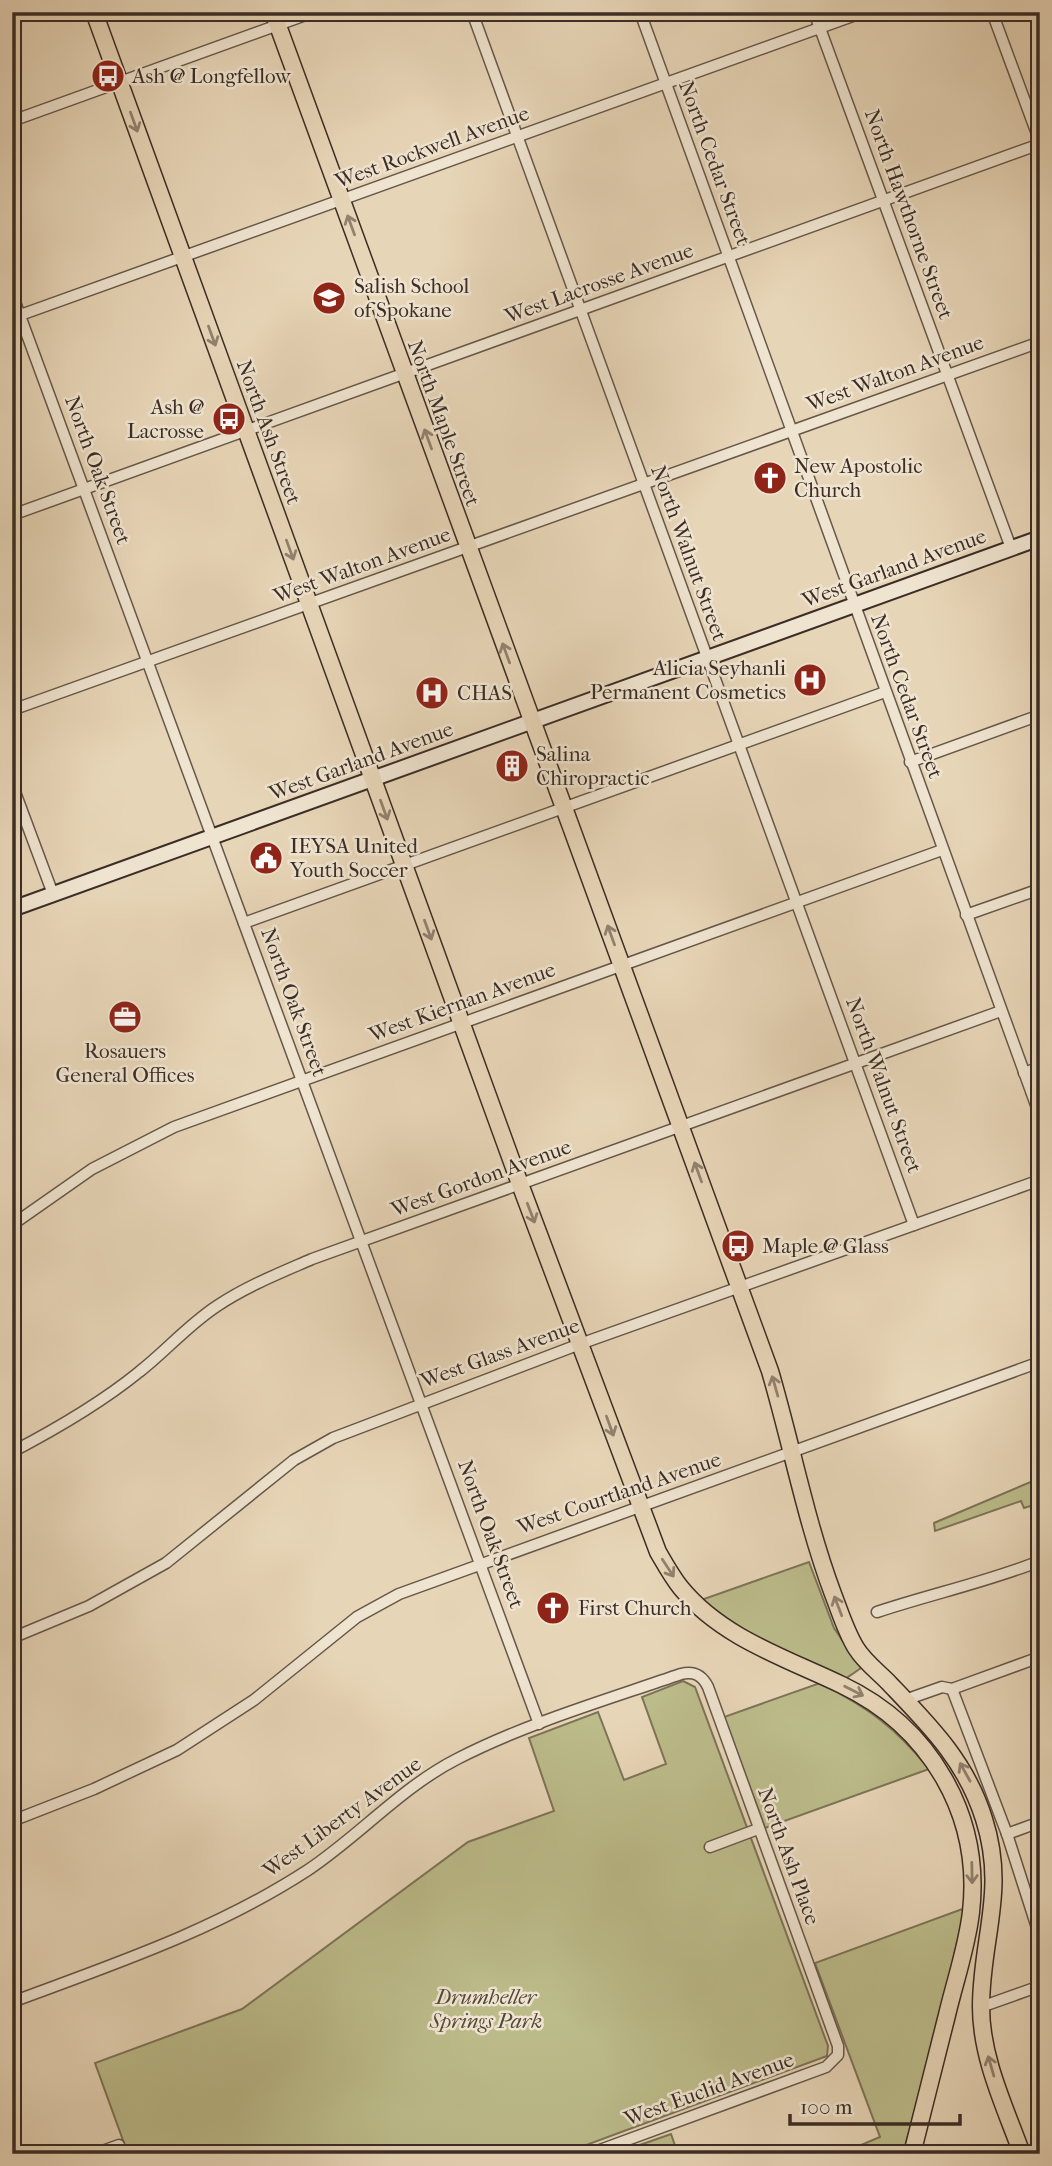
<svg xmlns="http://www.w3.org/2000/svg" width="1052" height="2166" font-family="'IM FELL French Canon',serif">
  <rect width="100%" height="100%" fill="#e7d5b7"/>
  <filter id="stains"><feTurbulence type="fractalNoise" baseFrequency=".00286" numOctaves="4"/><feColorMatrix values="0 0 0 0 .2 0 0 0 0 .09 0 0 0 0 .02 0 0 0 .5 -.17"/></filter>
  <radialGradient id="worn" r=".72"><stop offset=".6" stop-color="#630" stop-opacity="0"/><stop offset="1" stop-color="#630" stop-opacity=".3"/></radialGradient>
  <g fill="#bcbb8a" stroke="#7c7458" stroke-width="2">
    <polygon points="1040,1478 1040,1503 1024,1508 1021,1501 935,1531 934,1523"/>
    <polygon points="809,1562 834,1628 861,1668 845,1679 756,1639 701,1600"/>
    <polygon points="683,1681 695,1687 828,2046 827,2056 562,2154 128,2154 95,2063 242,2009 468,1842 554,1811 529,1738 598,1712 624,1780 666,1764 642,1697"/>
    <path d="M 820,1683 C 869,1708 895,1727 929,1769 L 765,1828 L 724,1717 Z"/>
    <polygon points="965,1908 940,2016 903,2154 840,2154 880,2137 815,1963"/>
    <polygon points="671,2134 678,2154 614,2154"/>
  </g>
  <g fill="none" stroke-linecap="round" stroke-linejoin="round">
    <defs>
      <g id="street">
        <polyline points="472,12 914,1225"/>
        <polyline points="640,12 1040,1116"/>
        <polyline points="814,12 1011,548"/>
        <polyline points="992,12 1040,142"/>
        <polyline points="12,121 314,12"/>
        <polyline points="12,294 539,1724"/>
        <polyline points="12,318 864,12"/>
        <polyline points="12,515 1040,144"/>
        <polyline points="12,710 1040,342"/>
        <polyline points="910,762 1040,715"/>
        <polyline points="12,784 53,894"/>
        <polyline points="966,915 1040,889"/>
        <polyline points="244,923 885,692"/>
        <polyline points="1024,1073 1040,1067"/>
        <polyline points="12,1225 92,1169 174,1127 942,850"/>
        <path d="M 12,1452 C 56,1429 101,1403 139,1372 C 166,1351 188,1325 217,1306 C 247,1286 280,1273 312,1259 L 1001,1011"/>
        <path d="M 877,1612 C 931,1594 987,1582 1040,1561"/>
        <polyline points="12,1638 89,1606 166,1563 294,1460 333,1438 580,1344 1040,1180"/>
        <polyline points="952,1689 1007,1834 1040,1937"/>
        <polyline points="905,1700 942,1687 952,1689 1040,1657"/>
        <polyline points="12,1821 94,1789 177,1750 254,1700 357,1617 399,1594 1040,1362"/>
        <polyline points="1007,1834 1040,1822"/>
        <polyline points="710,1847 758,1829"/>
        <path d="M 12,2002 C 114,1964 216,1930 308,1870 C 359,1836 402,1787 457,1759 C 527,1723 606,1700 681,1674 C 694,1671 702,1675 708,1687 L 838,2046 L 838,2055 L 826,2067 L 589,2154"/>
        <polyline points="981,2007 1040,1986"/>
        <polyline points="94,2154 119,2145"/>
      </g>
      <polyline id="secondary" points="12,909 1040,538"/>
      <g id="primary">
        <path d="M 94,12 L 520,1184 L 658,1552 C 665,1564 672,1577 681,1588 C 722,1638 786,1658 842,1685 C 930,1727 982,1815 971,1912 C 967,1947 955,1981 947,2015 C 935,2061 924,2108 912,2154"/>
        <path d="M 273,12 L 770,1371 C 792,1446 806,1522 833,1594 C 840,1612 846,1632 856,1648 C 864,1661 877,1671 888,1682 C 929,1725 966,1761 984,1819 C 1007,1891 981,1938 981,2007 C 981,2058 1005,2107 1022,2154"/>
      </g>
    </defs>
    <use href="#street" stroke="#66574a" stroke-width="13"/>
    <use href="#secondary" stroke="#3b2d26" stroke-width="18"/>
    <use href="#primary" stroke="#3b2d26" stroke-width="19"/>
    <use href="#street" stroke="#efe4d0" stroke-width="10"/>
    <use href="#secondary" stroke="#efe4d0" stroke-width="14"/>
    <use href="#primary" stroke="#e7d5b7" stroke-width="16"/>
  </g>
  <defs><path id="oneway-shaft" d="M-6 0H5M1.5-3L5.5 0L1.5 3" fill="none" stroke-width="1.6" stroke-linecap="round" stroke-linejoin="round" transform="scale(1.75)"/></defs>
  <g stroke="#91816e">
    <use href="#oneway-shaft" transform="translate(134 122) rotate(70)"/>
    <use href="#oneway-shaft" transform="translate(351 225) rotate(-110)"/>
    <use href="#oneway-shaft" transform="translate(212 336) rotate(70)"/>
    <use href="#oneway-shaft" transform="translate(428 439) rotate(-110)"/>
    <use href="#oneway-shaft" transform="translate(290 550) rotate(70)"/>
    <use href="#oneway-shaft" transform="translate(506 653) rotate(-110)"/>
    <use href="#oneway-shaft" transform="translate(384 810) rotate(70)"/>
    <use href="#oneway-shaft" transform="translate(428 930) rotate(70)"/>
    <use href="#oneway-shaft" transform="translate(611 935) rotate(-110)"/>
    <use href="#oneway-shaft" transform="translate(698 1172) rotate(-110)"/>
    <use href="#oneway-shaft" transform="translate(531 1213) rotate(69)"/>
    <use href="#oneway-shaft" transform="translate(775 1386) rotate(-106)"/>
    <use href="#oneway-shaft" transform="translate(610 1426) rotate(70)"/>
    <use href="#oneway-shaft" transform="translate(668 1568) rotate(57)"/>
    <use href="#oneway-shaft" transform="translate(838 1606) rotate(-111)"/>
    <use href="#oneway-shaft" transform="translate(854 1691) rotate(27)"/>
    <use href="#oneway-shaft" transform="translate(965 1772) rotate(-119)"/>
    <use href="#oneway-shaft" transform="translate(972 1873) rotate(89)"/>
    <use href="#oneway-shaft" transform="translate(991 2066) rotate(-106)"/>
  </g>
  <defs>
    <symbol id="bus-disc" viewBox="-11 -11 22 22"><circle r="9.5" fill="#8f2418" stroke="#efe4d0"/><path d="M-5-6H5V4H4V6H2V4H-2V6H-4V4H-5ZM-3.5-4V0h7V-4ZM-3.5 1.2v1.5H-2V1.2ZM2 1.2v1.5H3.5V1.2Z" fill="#fff"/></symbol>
    <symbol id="school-disc" viewBox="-11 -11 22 22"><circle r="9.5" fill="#8f2418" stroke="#efe4d0"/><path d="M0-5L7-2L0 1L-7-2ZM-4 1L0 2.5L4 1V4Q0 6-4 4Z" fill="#fff"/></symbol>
    <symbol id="church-disc" viewBox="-11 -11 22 22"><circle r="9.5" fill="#8f2418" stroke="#efe4d0"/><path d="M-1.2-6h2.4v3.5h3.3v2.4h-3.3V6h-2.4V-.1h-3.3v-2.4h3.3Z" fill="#fff"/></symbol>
    <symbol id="hospital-disc" viewBox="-11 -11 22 22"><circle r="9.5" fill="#8f2418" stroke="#efe4d0"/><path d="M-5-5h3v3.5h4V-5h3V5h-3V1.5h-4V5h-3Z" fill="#fff"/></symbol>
    <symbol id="building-disc" viewBox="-11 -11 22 22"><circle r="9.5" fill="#8f2418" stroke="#efe4d0"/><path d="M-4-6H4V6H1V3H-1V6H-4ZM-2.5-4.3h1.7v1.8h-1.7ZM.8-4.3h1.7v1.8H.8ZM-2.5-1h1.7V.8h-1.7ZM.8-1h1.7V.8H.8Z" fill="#fff"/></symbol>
    <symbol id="civic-disc" viewBox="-11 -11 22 22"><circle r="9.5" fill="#8f2418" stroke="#efe4d0"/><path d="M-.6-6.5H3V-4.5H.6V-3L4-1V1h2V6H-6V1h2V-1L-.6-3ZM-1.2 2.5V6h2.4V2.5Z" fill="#fff"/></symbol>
    <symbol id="office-disc" viewBox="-11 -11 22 22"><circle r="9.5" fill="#8f2418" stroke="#efe4d0"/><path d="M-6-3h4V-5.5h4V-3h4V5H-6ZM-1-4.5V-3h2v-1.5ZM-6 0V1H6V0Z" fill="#fff"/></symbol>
  </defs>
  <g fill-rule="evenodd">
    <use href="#bus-disc" x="89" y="57" width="38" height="38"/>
    <use href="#school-disc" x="310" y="279" width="38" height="38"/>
    <use href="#bus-disc" x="210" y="400" width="38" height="38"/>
    <use href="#church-disc" x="751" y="459" width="38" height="38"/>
    <use href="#hospital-disc" x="791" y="661" width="38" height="38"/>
    <use href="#hospital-disc" x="413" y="674" width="38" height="38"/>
    <use href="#building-disc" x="493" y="747" width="38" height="38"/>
    <use href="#civic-disc" x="247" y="839" width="38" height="38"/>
    <use href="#office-disc" x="106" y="998" width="38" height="38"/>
    <use href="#bus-disc" x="719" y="1227" width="38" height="38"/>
    <use href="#church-disc" x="534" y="1589" width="38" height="38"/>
  </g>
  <g text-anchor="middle" stroke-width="5" stroke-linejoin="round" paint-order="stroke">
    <g font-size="21" fill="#3b2d26" stroke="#efe4d0" text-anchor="start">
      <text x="132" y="83">Ash @ Longfellow</text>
      <text x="354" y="293">Salish School<tspan x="354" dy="24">of Spokane</tspan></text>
      <text x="204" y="414" text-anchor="end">Ash @<tspan x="204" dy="24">Lacrosse</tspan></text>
      <text x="794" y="473">New Apostolic<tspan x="794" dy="24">Church</tspan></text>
      <text x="786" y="675" text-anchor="end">Alicia Seyhanli<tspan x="786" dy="24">Permanent Cosmetics</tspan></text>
      <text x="457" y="700">CHAS</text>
      <text x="536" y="761">Salina<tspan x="536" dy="24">Chiropractic</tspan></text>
      <text x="290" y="853">IEYSA United<tspan x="290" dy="24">Youth Soccer</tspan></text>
      <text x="125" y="1058" text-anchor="middle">Rosauers<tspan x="125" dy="24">General Offices</tspan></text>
      <text x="762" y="1253">Maple @ Glass</text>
      <text x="578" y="1615">First Church</text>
    </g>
    <g font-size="21" fill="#3b2d26" stroke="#efe4d0">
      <text transform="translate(432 147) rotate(-20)" y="7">West Rockwell Avenue</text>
      <text transform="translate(715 163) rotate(70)" y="7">North Cedar Street</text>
      <text transform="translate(909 214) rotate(70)" y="7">North Hawthorne Street</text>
      <text transform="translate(599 283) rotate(-20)" y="7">West Lacrosse Avenue</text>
      <text transform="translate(895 373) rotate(-20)" y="7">West Walton Avenue</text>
      <text transform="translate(444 423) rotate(70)" y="7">North Maple Street</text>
      <text transform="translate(269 432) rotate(70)" y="7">North Ash Street</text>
      <text transform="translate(98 470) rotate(70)" y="7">North Oak Street</text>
      <text transform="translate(689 553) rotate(70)" y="7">North Walnut Street</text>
      <text transform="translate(362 565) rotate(-20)" y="7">West Walton Avenue</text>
      <text transform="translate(894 568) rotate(-20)" y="7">West Garland Avenue</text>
      <text transform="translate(907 696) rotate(70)" y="7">North Cedar Street</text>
      <text transform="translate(361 761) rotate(-20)" y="7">West Garland Avenue</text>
      <text transform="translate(294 1002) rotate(70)" y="7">North Oak Street</text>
      <text transform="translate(462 1002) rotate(-20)" y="7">West Kiernan Avenue</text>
      <text transform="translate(884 1085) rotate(70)" y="7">North Walnut Street</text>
      <text transform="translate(481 1178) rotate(-20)" y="7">West Gordon Avenue</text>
      <text transform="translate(500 1353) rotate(-20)" y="7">West Glass Avenue</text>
      <text transform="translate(619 1493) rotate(-19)" y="7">West Courtland Avenue</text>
      <text transform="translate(491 1534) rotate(70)" y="7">North Oak Street</text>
      <text transform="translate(342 1817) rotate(-36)" y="7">West Liberty Avenue</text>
      <text transform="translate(789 1856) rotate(70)" y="7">North Ash Place</text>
      <text transform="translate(709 2089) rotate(-20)" y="7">West Euclid Avenue</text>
    </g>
    <g font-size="21" font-style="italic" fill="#55493a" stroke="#efe4d0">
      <text x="486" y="2004">Drumheller<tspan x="486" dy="24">Springs Park</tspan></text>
    </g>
  </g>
  <rect width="1052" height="2166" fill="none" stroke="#e7d5b7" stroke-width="42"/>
  <rect x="14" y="14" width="1024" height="2138" fill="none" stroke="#3b2d26" stroke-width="3.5"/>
  <rect x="21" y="21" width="1010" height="2124" fill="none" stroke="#3b2d26" stroke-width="2"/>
  <path d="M790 2114v10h170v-10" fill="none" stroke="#3b2d26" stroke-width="3.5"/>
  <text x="800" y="2114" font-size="21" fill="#3b2d26" stroke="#efe4d0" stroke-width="5" paint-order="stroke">100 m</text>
  <rect width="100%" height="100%" filter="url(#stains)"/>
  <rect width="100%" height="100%" fill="url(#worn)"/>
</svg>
